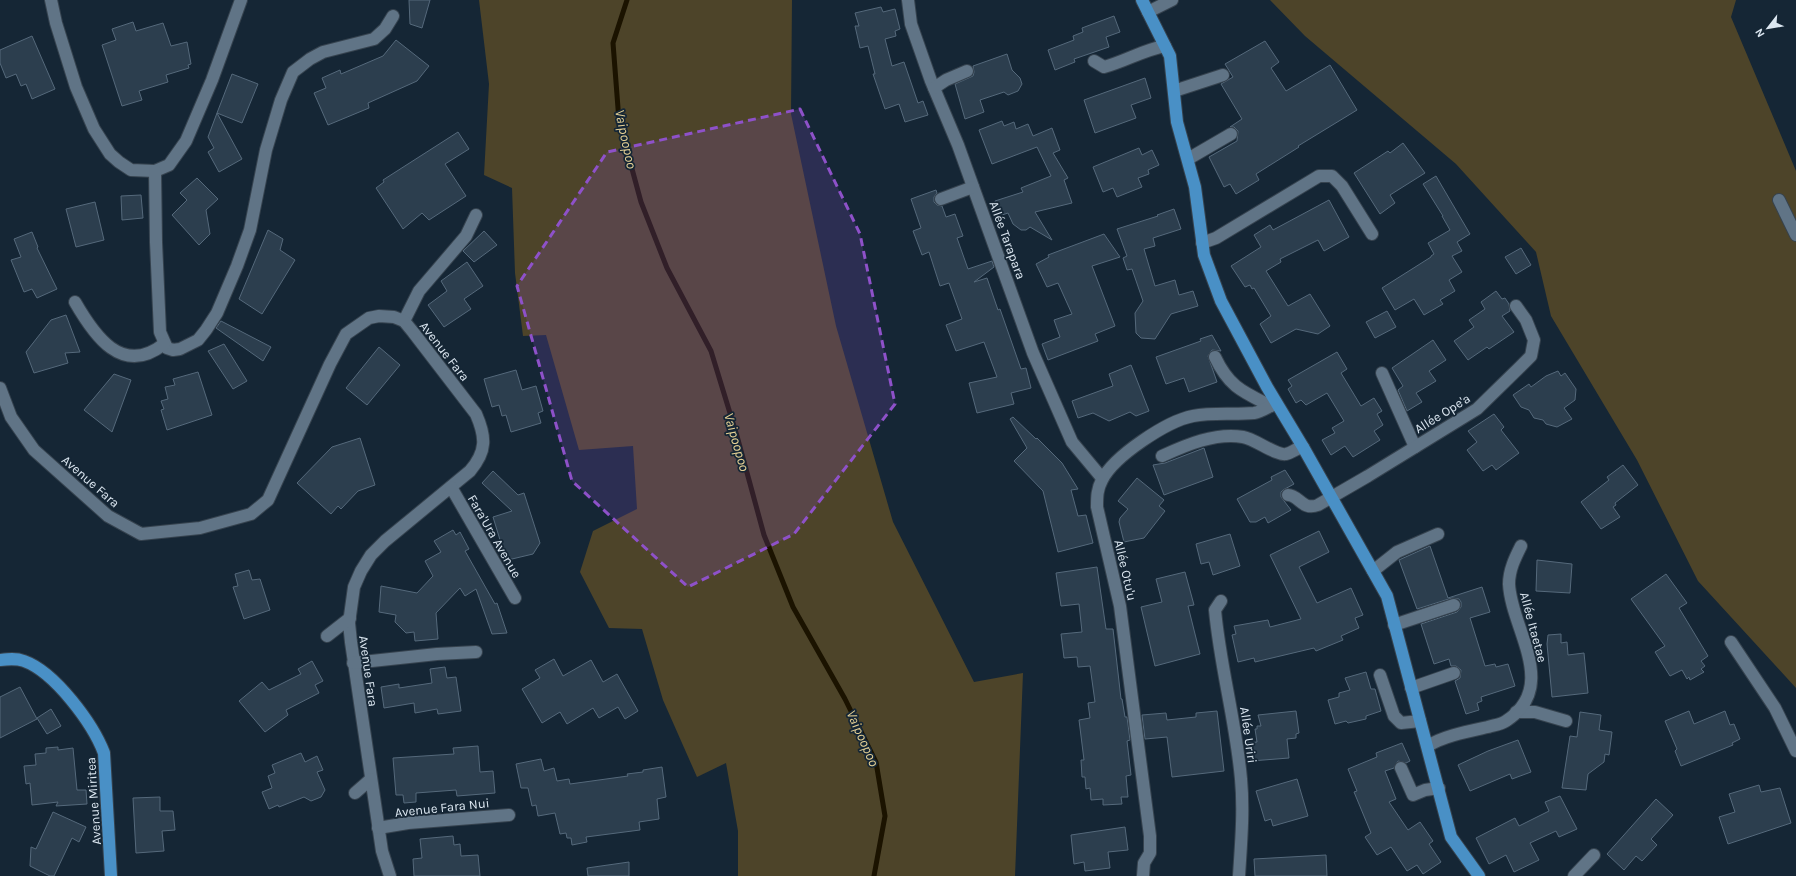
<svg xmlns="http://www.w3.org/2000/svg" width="1796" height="876" font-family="Karla,sans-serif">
  <rect width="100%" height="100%" fill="#152635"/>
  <g fill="#4d4429">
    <polygon points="479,0 792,0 791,114 836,326 893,522 974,682 1023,673 1015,876 738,876 738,831 726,763 697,777 663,700 642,629 609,628 580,572 593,531 637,509 633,446 579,450 546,335 523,336 515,273 512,188 484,175 489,84"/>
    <polygon points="1270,0 1736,0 1731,17 1796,171 1796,688 1698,581 1637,460 1551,316 1536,252 1456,164 1305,36"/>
  </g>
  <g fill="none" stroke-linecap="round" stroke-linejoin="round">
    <polyline stroke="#1b1300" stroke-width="5" points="627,0 613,43 619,121 641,202 667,268 711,351 737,436 764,535 793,607 845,699 876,762 885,816 874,876"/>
  </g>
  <g fill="#2c3e4e" stroke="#55697b">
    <polygon points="409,0 430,0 422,28 410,24"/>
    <polygon points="881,7 883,12 895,9 900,29 895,31 896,36 885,39 892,66 904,62 918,103 923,101 928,115 905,122 899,104 885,109 873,74 875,74 868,46 860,48 855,26 859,26 855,13"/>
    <polygon points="1114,16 1120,32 1106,37 1109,47 1074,59 1075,62 1055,70 1048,50 1074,40 1073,36 1083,32 1082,28"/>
    <polygon points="133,22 136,31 163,23 171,46 187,42 191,64 188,65 189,68 166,75 168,82 139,91 142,100 122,106 102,45 116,40 112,29"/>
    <polygon points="32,36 55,89 32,99 26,84 21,86 16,74 6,78 0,63 0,50"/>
    <polygon points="396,40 429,66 417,81 368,103 369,108 328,125 314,93 326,88 322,78 340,70 341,74 383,56"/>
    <polygon points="1265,41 1279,62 1271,68 1286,91 1330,65 1357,110 1298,146 1299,147 1256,174 1259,180 1236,194 1230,184 1224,187 1209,157 1237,141 1238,131 1234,127 1230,127 1242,119 1221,84 1233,77 1225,64"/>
    <polygon points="1007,54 1012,70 1020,78 1022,84 1018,91 1008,95 1004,92 980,100 984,112 965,119 955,84 973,76 974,72 973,66"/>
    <polygon points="232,74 258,84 242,123 217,113"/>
    <polygon points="1145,78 1151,98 1131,105 1136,118 1095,133 1084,100"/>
    <polygon points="217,113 242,159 219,172 208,152 214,148 208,137"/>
    <polygon points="1002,121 1004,126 1014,122 1016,129 1028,124 1033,136 1052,128 1060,150 1053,153 1068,178 1064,180 1072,203 1035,212 1052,240 1030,227 1026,230 1021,230 1013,224 1008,213 999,216 995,201 1023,192 1021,188 1051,176 1037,147 992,164 979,130"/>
    <polygon points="458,132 469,149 445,164 466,196 429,220 422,213 403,229 376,188 384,182 383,180"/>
    <polygon points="1403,143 1425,173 1390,195 1395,203 1380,214 1354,173 1388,151 1390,153"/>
    <polygon points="1139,148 1142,155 1152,150 1159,165 1148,170 1149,174 1138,178 1142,187 1117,197 1113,188 1103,192 1093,167"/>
    <polygon points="1436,176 1470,234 1457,242 1462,251 1452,256 1462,272 1449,280 1455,291 1440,300 1443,304 1424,315 1414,299 1395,310 1382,288 1431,257 1431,256 1434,254 1428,243 1450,230 1442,216 1443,216 1423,184"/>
    <polygon points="197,178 218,199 206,210 210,234 199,245 172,215 187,200 180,193"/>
    <polygon points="936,190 937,193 934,197 934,202 937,205 942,206 946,217 955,214 963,236 957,238 968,269 992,261 994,267 974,282 987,278 998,310 1000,309 1021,369 1026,368 1031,388 1011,393 1014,404 977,413 969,383 997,377 984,342 956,351 946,325 962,319 949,283 940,286 929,252 922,255 913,231 921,228 911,199"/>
    <polygon points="141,195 143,218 122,220 121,196"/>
    <polygon points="1329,200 1349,237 1324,251 1318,240 1280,259 1281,262 1266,271 1288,306 1310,294 1330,326 1318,334 1296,329 1271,343 1260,324 1271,316 1254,288 1252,289 1250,285 1245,287 1231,266 1261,247 1254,235 1270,225 1273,230"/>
    <polygon points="95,202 104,240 76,247 66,209"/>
    <polygon points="1174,209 1181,229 1153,238 1155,246 1144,249 1155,286 1175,280 1179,295 1193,291 1198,306 1171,314 1155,339 1141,338 1136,333 1135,313 1143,301 1132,269 1127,270 1123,258 1127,256 1117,229 1158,216 1157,215"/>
    <polygon points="268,230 283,239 280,250 295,260 262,314 239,299"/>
    <polygon points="484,231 497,245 474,262 463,251"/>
    <polygon points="32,232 38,247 37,248 57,289 37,298 32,289 24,292 11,260 21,257 14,239"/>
    <polygon points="1104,234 1120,257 1092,266 1115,326 1095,334 1098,341 1048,360 1042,344 1060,337 1054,320 1072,314 1058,283 1047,287 1036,264 1049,257 1048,255"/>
    <polygon points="1521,248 1531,265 1516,274 1505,257"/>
    <polygon points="467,262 483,286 464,299 471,309 444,327 428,305 447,291 441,281"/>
    <polygon points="1496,291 1502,299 1505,298 1509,304 1510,311 1502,316 1514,332 1489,349 1487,347 1468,360 1454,341 1474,327 1469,320 1485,309 1481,302"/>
    <polygon points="1387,311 1396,327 1375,338 1366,322"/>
    <polygon points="66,315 80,352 65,353 68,363 34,373 26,352 51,320"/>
    <polygon points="221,321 271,347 263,361 216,328"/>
    <polygon points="1212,335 1221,351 1212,350 1208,356 1217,382 1189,392 1184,378 1166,384 1156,357 1201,341 1200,339"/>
    <polygon points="1433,340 1446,360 1429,371 1436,381 1416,393 1422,402 1407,411 1398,390 1403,386 1392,368"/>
    <polygon points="224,344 247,381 233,389 208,351"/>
    <polygon points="379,347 400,365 367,405 346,388"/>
    <polygon points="1337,352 1347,369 1341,373 1361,406 1374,398 1382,411 1377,414 1383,425 1374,431 1380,440 1353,457 1345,446 1331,455 1322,440 1335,433 1332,428 1344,421 1327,393 1306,405 1301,400 1296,403 1288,389 1292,386 1288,380"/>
    <polygon points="1131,365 1149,411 1136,416 1130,412 1109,421 1093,413 1078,418 1072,401 1113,386 1109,374"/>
    <polygon points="516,370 522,390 536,386 543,411 538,413 541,423 511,432 506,415 502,416 499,405 492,407 484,379"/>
    <polygon points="1558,371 1561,376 1565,373 1576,389 1575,400 1564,408 1572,419 1557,427 1546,424 1543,420 1534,418 1529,410 1521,407 1513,395 1529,384 1531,387 1546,376"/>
    <polygon points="198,372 212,415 167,430 161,410 164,409 161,401 168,399 165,387 175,385 173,379"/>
    <polygon points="114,374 131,380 112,432 84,410"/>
    <polygon points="1494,414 1504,427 1501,430 1519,453 1496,470 1492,465 1483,471 1467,450 1477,442 1468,431"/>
    <polygon points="1013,417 1036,439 1037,438 1062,463 1078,489 1071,490 1078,516 1086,515 1093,543 1058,552 1043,491 1014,461 1027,448 1010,419"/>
    <polygon points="360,438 375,485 358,491 341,509 338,506 331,514 297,483 332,447"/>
    <polygon points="1204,448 1213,477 1164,495 1153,465 1165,463"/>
    <polygon points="1623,465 1638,485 1615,503 1616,505 1613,507 1620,517 1601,529 1581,502 1609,480 1607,477"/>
    <polygon points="1285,470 1294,484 1283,490 1281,492 1281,497 1291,510 1268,523 1265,517 1256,522 1250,522 1237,499 1272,480 1271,477"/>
    <polygon points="493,471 518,495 524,493 540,543 533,554 512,559 504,553 493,517 512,511 482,483"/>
    <polygon points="1137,478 1164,500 1159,506 1165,511 1144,538 1124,542 1119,522 1120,518 1128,509 1118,501"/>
    <polygon points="453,530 456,535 460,532 469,549 465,551 495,604 497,603 507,633 492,634 476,589 465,596 460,588 436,613 438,639 415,641 414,632 406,633 395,622 396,615 379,612 381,586 417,593 433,576 425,561 441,552 434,541"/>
    <polygon points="1319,531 1329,552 1299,567 1317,603 1351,588 1363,615 1355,618 1359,628 1341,636 1343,640 1316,651 1314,648 1255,662 1254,658 1238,662 1232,635 1236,634 1234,626 1268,620 1270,627 1301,619 1270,555"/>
    <polygon points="1230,534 1240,566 1213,575 1209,562 1201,564 1196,544"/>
    <polygon points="1430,546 1448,598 1482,587 1490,612 1470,618 1485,666 1495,664 1496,667 1508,664 1515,686 1481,697 1482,701 1477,703 1479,710 1466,714 1455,681 1460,678 1461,670 1456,666 1451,666 1449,659 1434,664 1421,624 1457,612 1461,607 1461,602 1459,599 1452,598 1417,609 1399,560"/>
    <polygon points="1537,560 1572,564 1570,593 1536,591"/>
    <polygon points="1097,567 1106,629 1113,629 1121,699 1122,699 1125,717 1127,717 1130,740 1127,741 1131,775 1126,776 1128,797 1121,797 1122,804 1103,805 1103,799 1091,800 1090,788 1086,789 1085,777 1082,777 1081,760 1084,760 1079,720 1090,718 1088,703 1095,702 1090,666 1078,667 1077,657 1064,658 1061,634 1082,632 1079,604 1061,606 1056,573"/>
    <polygon points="249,570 252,580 260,579 270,610 244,619 233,587 238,586 235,574"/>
    <polygon points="1185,572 1194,605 1188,606 1200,654 1155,666 1141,607 1162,602 1156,579"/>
    <polygon points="1666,574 1687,603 1679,608 1708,656 1701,661 1705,666 1701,669 1704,672 1690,680 1689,677 1687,679 1682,670 1670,676 1655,652 1665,646 1631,599"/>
    <polygon points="1561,634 1561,643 1567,642 1568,655 1584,653 1588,693 1552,697 1547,644 1548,635"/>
    <polygon points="554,659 563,676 591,660 603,682 617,674 638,711 625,719 618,707 599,718 593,708 567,724 560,712 542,723 522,689 540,678 535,670"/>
    <polygon points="312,661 323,681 315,685 319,693 286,710 288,715 265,732 239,701 262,682 269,690 301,674 298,669"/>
    <polygon points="445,667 447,678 456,677 461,711 438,714 437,709 415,713 414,703 384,708 381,687 399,684 399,688 432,683 430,669"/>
    <polygon points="1366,672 1371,689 1375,689 1381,711 1366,716 1366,719 1348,723 1346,721 1335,724 1328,700 1339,697 1339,693 1350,690 1345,678"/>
    <polygon points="20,687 37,719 0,738 0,697"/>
    <polygon points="51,709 61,726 47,734 37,718"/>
    <polygon points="1217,711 1224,771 1172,777 1167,737 1145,739 1142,715 1166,713 1167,720 1196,717 1196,713"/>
    <polygon points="1296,711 1299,733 1296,734 1296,738 1287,739 1289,758 1251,761 1248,743 1257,742 1255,729 1257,729 1257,726 1261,726 1258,715"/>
    <polygon points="1689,711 1694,724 1725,711 1730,725 1734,724 1740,739 1732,743 1733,745 1681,766 1675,751 1677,749 1665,721"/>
    <polygon points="1580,712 1601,715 1599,730 1612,732 1609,755 1605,754 1604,762 1588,774 1586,790 1562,788 1570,736 1577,737"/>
    <polygon points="1518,740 1531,772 1512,779 1510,774 1470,791 1458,765 1488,751"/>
    <polygon points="1402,743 1410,761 1406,763 1398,761 1394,768 1385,771 1396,799 1389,802 1408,830 1420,822 1433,841 1429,844 1441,862 1423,874 1417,865 1407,871 1391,847 1377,855 1365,837 1371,833 1354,792 1357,791 1348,769 1377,757 1376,753"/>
    <polygon points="478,746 480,772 493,771 495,793 457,796 456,790 416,793 416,802 404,803 403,795 396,795 393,758 454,754 453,748"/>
    <polygon points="58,747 58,750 73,748 77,790 86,790 87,804 56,806 58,802 32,805 30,783 26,784 24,766 36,765 35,754 46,753 46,748"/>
    <polygon points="301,753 305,762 317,756 323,770 317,772 325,790 321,797 311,801 304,797 279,807 278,805 269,809 262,792 272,788 268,776 275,773 272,765"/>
    <polygon points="541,759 544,771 554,768 557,781 569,779 570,784 628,776 627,774 643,772 643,770 662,767 666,797 657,799 659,819 639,822 640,830 586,837 587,842 572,845 571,838 567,838 566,833 560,834 555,813 538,816 536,805 532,806 528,788 521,788 516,764"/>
    <polygon points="1297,779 1308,816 1273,826 1271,819 1265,821 1256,791"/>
    <polygon points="1759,785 1761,792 1780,788 1791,823 1728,844 1719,817 1735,812 1729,794"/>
    <polygon points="1560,796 1577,829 1559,837 1556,831 1530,843 1539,860 1514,872 1506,855 1489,864 1476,838 1515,818 1519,826 1549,811 1545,802"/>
    <polygon points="160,797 160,811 173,811 175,830 162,831 164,851 136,853 133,798"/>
    <polygon points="1656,799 1673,815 1651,839 1657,845 1642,861 1636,856 1624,870 1607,854"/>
    <polygon points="53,812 86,827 79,842 72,838 54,876 50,876 30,866 31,847 36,849"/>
    <polygon points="1125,827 1128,850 1108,852 1110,868 1085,871 1084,862 1074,864 1071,835"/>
    <polygon points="453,836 454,845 460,844 461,856 478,855 480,876 414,876 413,859 422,858 420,839"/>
    <polygon points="1326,855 1327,876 1255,876 1254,859"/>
    <polygon points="629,862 629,876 588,876 587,868"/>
  </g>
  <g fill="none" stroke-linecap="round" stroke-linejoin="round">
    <defs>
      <g id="minor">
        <polyline points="51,0 56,23 76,87 94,129 110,154 119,162 131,170 155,171 169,165 186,141 212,80 241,0"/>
        <polyline points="908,0 911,24 931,81 958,145 1033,353 1072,442 1102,478"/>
        <polyline points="1148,12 1172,0"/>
        <path d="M 1094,61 L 1104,67 C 1126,61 1143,50 1165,46"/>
        <polyline points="934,88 946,80 967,71"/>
        <polyline points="1174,91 1223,75"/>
        <polyline points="1188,159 1231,134"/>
        <polyline points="155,171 156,242 160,332 167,348 173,350 180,349 198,340 206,330 217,313 237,266 250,230 266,150 281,100 293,72 310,59 323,52 374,39 385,29 393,16"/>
        <polyline points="941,199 973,187"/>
        <polyline points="1779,200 1796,235"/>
        <polyline points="1202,243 1216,238 1319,176 1332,176 1342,186 1372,234"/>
        <path d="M 75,302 C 94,335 122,377 164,344"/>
        <polyline points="404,321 419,291 466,236 476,215"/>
        <path d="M 1215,357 C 1229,387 1243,392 1271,406"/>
        <polyline points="1382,373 1415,447"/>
        <path d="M 0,388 L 11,417 L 34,450 L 108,516 L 141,534 L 200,528 L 251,514 L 268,500 L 330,364 L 346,334 L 369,318 L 379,316 L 394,317 L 404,321 L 413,332 L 476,414 C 486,437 487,451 470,471 L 385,541 L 371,555 L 361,571 L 354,587 L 349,623 L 351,642 L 382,851 L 390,876"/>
        <path d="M 1162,456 C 1186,445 1216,432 1243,437 C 1255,439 1277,456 1286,454 C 1292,453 1296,448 1303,447"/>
        <polyline points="451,487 515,598"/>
        <path d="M 1288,495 C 1299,495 1302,511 1318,505 L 1368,476 L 1477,409 L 1520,367 L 1531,356 L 1534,340 L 1526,320 L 1516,306"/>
        <polyline points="1373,571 1397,552 1438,534"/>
        <path d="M 1221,601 L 1215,610 C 1220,666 1236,722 1241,779 C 1244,811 1241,844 1239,876"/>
        <polyline points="1394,625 1454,605"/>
        <polyline points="327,636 350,618"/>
        <polyline points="1731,642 1775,708 1796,751"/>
        <polyline points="353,663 437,654 476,652"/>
        <polyline points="1380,675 1394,716 1401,723 1420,721"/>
        <polyline points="1411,688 1454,673"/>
        <polyline points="1516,712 1535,712 1566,721"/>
        <path d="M 1428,746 C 1443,736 1470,731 1488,727 C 1494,725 1500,725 1506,721 C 1560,686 1511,629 1509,584 C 1509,570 1515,558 1521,546"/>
        <polyline points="1401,768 1413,795 1425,790 1439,788"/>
        <polyline points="355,793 371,779"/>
        <polyline points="378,828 408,823 509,815"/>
        <path d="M 1143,876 L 1144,863 L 1150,853 L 1150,836 L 1120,606 L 1097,507 C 1097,497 1097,489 1102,480 C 1114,456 1167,421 1193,416 C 1213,412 1234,415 1254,413 C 1261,412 1270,406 1276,403"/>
        <polyline points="1574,876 1594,855"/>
      </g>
      <g id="major">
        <polyline points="1142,0 1170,56 1177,122 1195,187 1204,255 1221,301 1267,387 1303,447 1387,596 1451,837 1479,876"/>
        <path d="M 0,660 C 8,659 16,658 24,661 C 55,672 93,724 104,753 L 111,876"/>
      </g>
    </defs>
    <use href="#minor" stroke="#36434f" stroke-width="14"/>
    <use href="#major" stroke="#36434f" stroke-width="14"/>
    <use href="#minor" stroke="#607486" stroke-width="12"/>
    <use href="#major" stroke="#4990c6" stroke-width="12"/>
  </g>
  <path fill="#8e51c9" fill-opacity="0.2" stroke="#8e51c9" stroke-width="3" stroke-dasharray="8 5" stroke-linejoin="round" d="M 800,109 L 860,234 L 895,404 L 794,534 L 688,587 L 572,481 L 517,286 L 607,152 Z"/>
  <g text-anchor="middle" stroke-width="3.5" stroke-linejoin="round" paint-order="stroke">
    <g font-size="13" fill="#dce7f1" stroke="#152635">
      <text transform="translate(1008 240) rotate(70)" y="5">Allée Tarapara</text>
      <text transform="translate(445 351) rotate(52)" y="5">Avenue Fara</text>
      <text transform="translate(1442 413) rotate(-32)" y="5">Allée Ope'a</text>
      <text transform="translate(91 481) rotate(41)" y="5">Avenue Fara</text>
      <text transform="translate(495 536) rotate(60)" y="5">Fara'Ura Avenue</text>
      <text transform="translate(1126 570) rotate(77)" y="5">Allée Otu'u</text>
      <text transform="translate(1534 627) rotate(75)" y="5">Allée Itaetae</text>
      <text transform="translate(369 671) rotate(82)" y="5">Avenue Fara</text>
      <text transform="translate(1249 735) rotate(82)" y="5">Allée Uriri</text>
      <text transform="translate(93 801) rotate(-94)" y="5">Avenue Miritea</text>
      <text transform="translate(442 807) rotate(-6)" y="5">Avenue Fara Nui</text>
    </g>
    <g font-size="14" font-style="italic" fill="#e5d094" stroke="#152635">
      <text transform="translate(626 139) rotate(78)" y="5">Vaipoopoo</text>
      <text transform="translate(737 442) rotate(74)" y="5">Vaipoopoo</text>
      <text transform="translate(863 738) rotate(66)" y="5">Vaipoopoo</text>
    </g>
  </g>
  <g transform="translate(1768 28) rotate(239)" stroke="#152635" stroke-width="3" paint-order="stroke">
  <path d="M0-3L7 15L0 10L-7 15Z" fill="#dce7f1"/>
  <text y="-6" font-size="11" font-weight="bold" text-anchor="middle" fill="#dce7f1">N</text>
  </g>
</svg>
